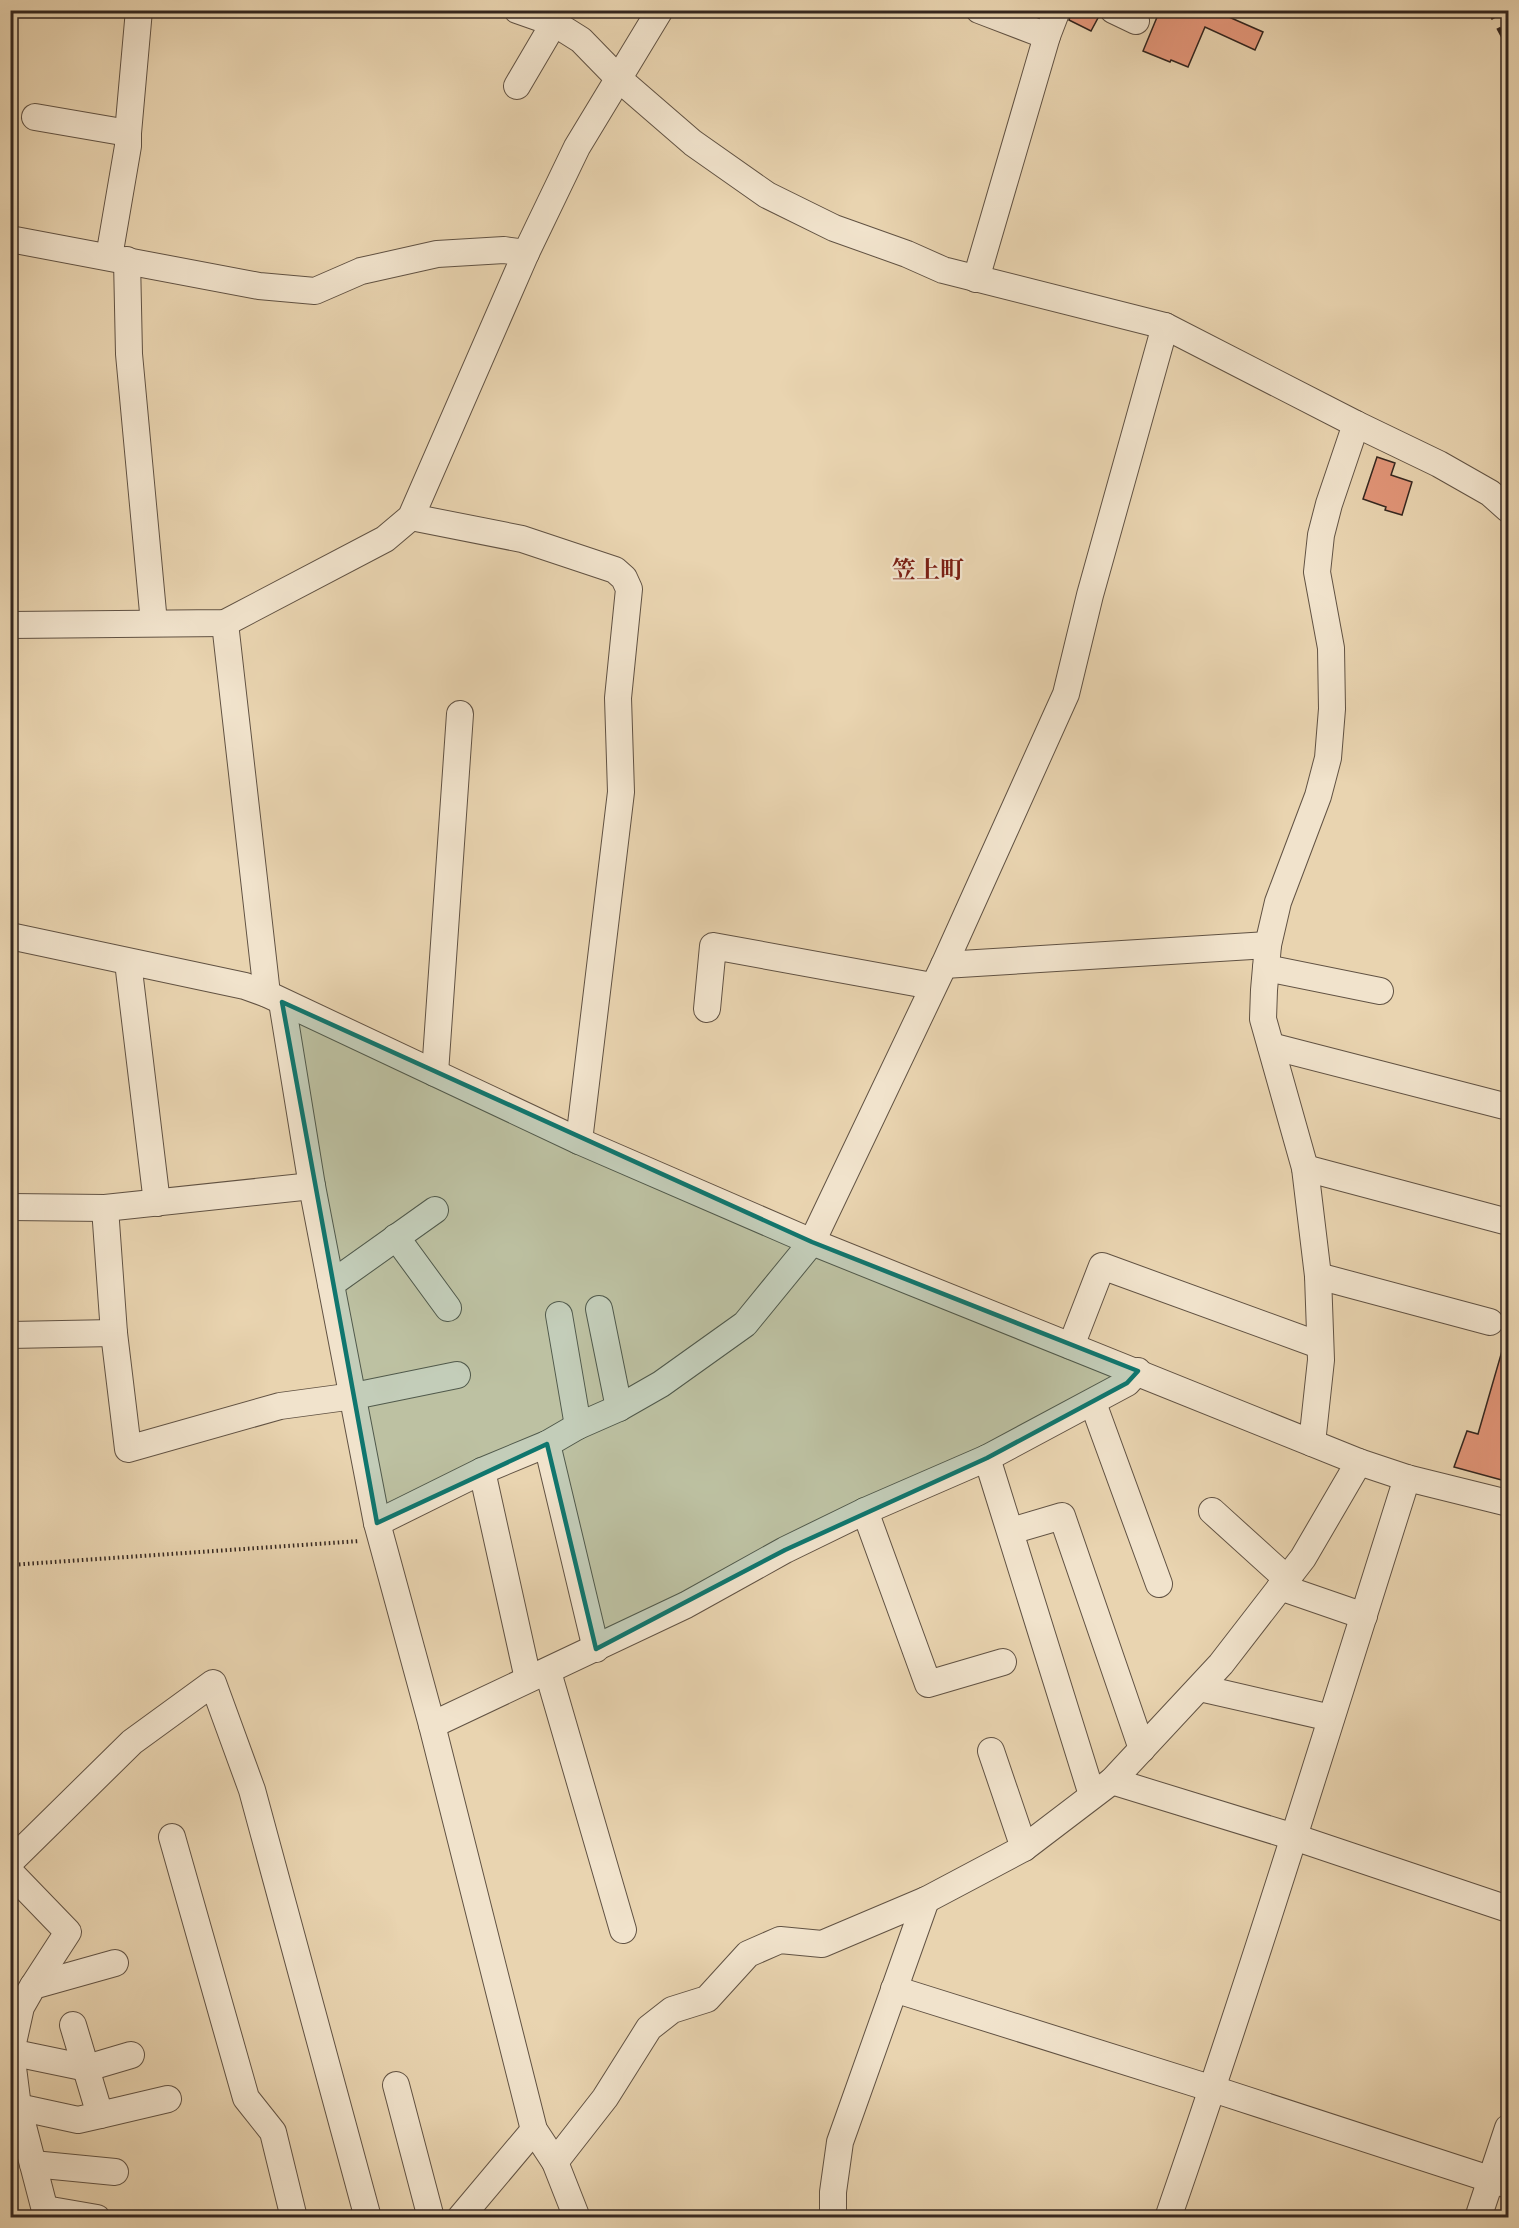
<svg xmlns="http://www.w3.org/2000/svg" width="1519" height="2228" font-family="Vollkorn,'Noto Serif JP',serif">
  <rect width="100%" height="100%" fill="#e9d4b0"/>
  <filter id="stains"><feTurbulence type="fractalNoise" baseFrequency=".00333" numOctaves="4"/><feColorMatrix values="0 0 0 0 .2 0 0 0 0 .09 0 0 0 0 .02 0 0 0 .5 -.17"/></filter>
  <radialGradient id="worn" r=".72"><stop offset=".6" stop-color="#630" stop-opacity="0"/><stop offset="1" stop-color="#630" stop-opacity=".3"/></radialGradient>
  <g fill="#e29578" stroke="#34261f" stroke-width="1.5">
    <polygon points="1072,10 1088,10 1099,16 1091,31 1069,20"/>
    <polygon points="1160,10 1213,10 1263,32 1255,50 1205,27 1188,67 1171,60 1170,62 1143,51"/>
    <polygon points="1377,457 1395,463 1391,475 1412,482 1402,515 1385,510 1386,507 1363,499"/>
    <polygon points="1504,1344 1509,1345 1509,1482 1454,1467 1467,1431 1478,1434"/>
  </g>
  <g fill="none" stroke-linecap="round" stroke-linejoin="round">
    <defs>
      <g id="minor">
        <polyline points="517,10 554,23 581,40 619,79 693,143 767,195 834,228 907,254 943,270 1165,326 1356,424 1439,464 1490,493 1508,509"/>
        <polyline points="979,10 1047,36"/>
        <polyline points="1113,10 1136,21"/>
        <polyline points="517,86 554,23"/>
        <polyline points="35,117 128,133"/>
        <polyline points="10,239 259,286 315,291 361,271 437,254 504,250 526,253"/>
        <polyline points="109,257 128,146 128,133 139,10"/>
        <polyline points="127,260 129,354 154,623"/>
        <polyline points="976,279 1047,36 1057,10"/>
        <polyline points="411,517 522,539 615,570 624,578 629,589 618,698 621,792 579,1141"/>
        <polyline points="225,623 267,994"/>
        <polyline points="10,625 225,623 385,539 411,517 526,253 577,147 660,10"/>
        <polyline points="10,936 245,986 267,994 579,1141 812,1242 1359,1462 1407,1478 1508,1503"/>
        <polyline points="128,962 157,1203"/>
        <polyline points="944,965 1268,945"/>
        <polyline points="1266,968 1380,991"/>
        <polyline points="282,1002 312,1186 377,1523 432,1725 534,2130 555,2162 577,2218"/>
        <polyline points="707,1009 713,946 932,986"/>
        <polyline points="1271,1046 1508,1107"/>
        <polyline points="435,1073 460,714"/>
        <polyline points="1305,1168 1508,1222"/>
        <polyline points="10,1207 105,1208 312,1186"/>
        <polyline points="105,1208 114,1333 128,1449 280,1406 354,1396 457,1375"/>
        <polyline points="396,1237 448,1308"/>
        <polyline points="1318,1276 1490,1322"/>
        <polyline points="331,1284 435,1210"/>
        <polyline points="599,1309 619,1408"/>
        <polyline points="559,1315 578,1426"/>
        <polyline points="10,1335 114,1333"/>
        <polyline points="1071,1346 1102,1266 1319,1345"/>
        <polyline points="1093,1403 1159,1584"/>
        <polyline points="1312,1443 1321,1360 1318,1276 1305,1168 1263,1019 1264,990 1268,945 1278,902 1318,796 1328,758 1332,709 1331,648 1317,572 1321,535 1329,504 1356,424"/>
        <polyline points="547,1444 596,1649"/>
        <polyline points="987,1458 1092,1795"/>
        <polyline points="482,1471 528,1679"/>
        <polyline points="865,1511 928,1684 1003,1662"/>
        <polyline points="1212,1511 1287,1579"/>
        <polyline points="377,1523 482,1471 547,1444 578,1426 619,1408 661,1384 745,1324 812,1242 944,965 1066,694 1090,595 1165,326"/>
        <polyline points="1011,1531 1062,1516 1142,1749"/>
        <polyline points="1280,1587 1364,1616"/>
        <polyline points="548,1672 623,1930"/>
        <polyline points="1200,1688 1331,1718"/>
        <polyline points="432,1725 686,1605 785,1550 865,1511 987,1458 1127,1383 1138,1371"/>
        <polyline points="991,1751 1024,1848"/>
        <polyline points="1112,1781 1294,1837 1508,1909"/>
        <polyline points="172,1837 246,2098 273,2132 294,2218"/>
        <polyline points="10,1862 132,1742 213,1683 252,1790 368,2218"/>
        <polyline points="10,1872 68,1932 33,1986"/>
        <polyline points="894,1989 1213,2089 1508,2185"/>
        <polyline points="10,2052 87,2068 131,2055"/>
        <polyline points="396,2085 431,2218"/>
        <polyline points="18,2107 78,2120 100,2115 73,2025"/>
        <polyline points="100,2115 168,2099"/>
        <polyline points="555,2162 605,2098 649,2028 672,2010 707,1999 748,1954 780,1940 822,1944 926,1900 1024,1848 1112,1781 1221,1664 1303,1558 1359,1462"/>
        <polyline points="33,2164 115,2172"/>
        <polyline points="45,2209 97,2218"/>
        <polyline points="47,2218 18,2107 11,2052 21,2007 33,1986 115,1963"/>
        <polyline points="460,2218 534,2130"/>
        <polyline points="833,2218 833,2192 840,2142 926,1900"/>
        <path d="M 1168,2218 C 1253,1973 1329,1725 1407,1478"/>
        <polyline points="1478,2218 1508,2128"/>
      </g>
    </defs>
    <use href="#minor" stroke="#615243" stroke-width="28"/>
    <polyline stroke="#34261f" stroke-width="4" stroke-dasharray="1.5 3" stroke-linecap="butt" points="10,1565 360,1541"/>
    <use href="#minor" stroke="#f1e3cc" stroke-width="26"/>
    <polyline stroke="#34261f" stroke-width="4.5" stroke-dasharray="10 10" stroke-linecap="butt" points="1489,10 1508,46"/>
  </g>
  <path fill="#0f766e" fill-opacity="0.2" stroke="#0f766e" stroke-width="4.5" stroke-linejoin="round" d="M 282,1002 L 812,1242 L 1138,1371 L 1127,1383 L 987,1458 L 785,1550 L 596,1649 L 547,1444 L 377,1523 Z"/>
  <g text-anchor="middle" stroke-width="4.5" stroke-linejoin="round" paint-order="stroke">
    <g font-size="24" font-weight="bold" fill="#7a1f14" stroke="#f1e3cc">
      <text x="928" y="578">笠上町</text>
    </g>
  </g>
  <rect width="1519" height="2228" fill="none" stroke="#e9d4b0" stroke-width="36"/>
  <rect x="12" y="12" width="1495" height="2204" fill="none" stroke="#34261f" stroke-width="3"/>
  <rect x="18" y="18" width="1483" height="2192" fill="none" stroke="#34261f" stroke-width="1.5"/>
  <rect width="100%" height="100%" filter="url(#stains)"/>
  <rect width="100%" height="100%" fill="url(#worn)"/>
</svg>
